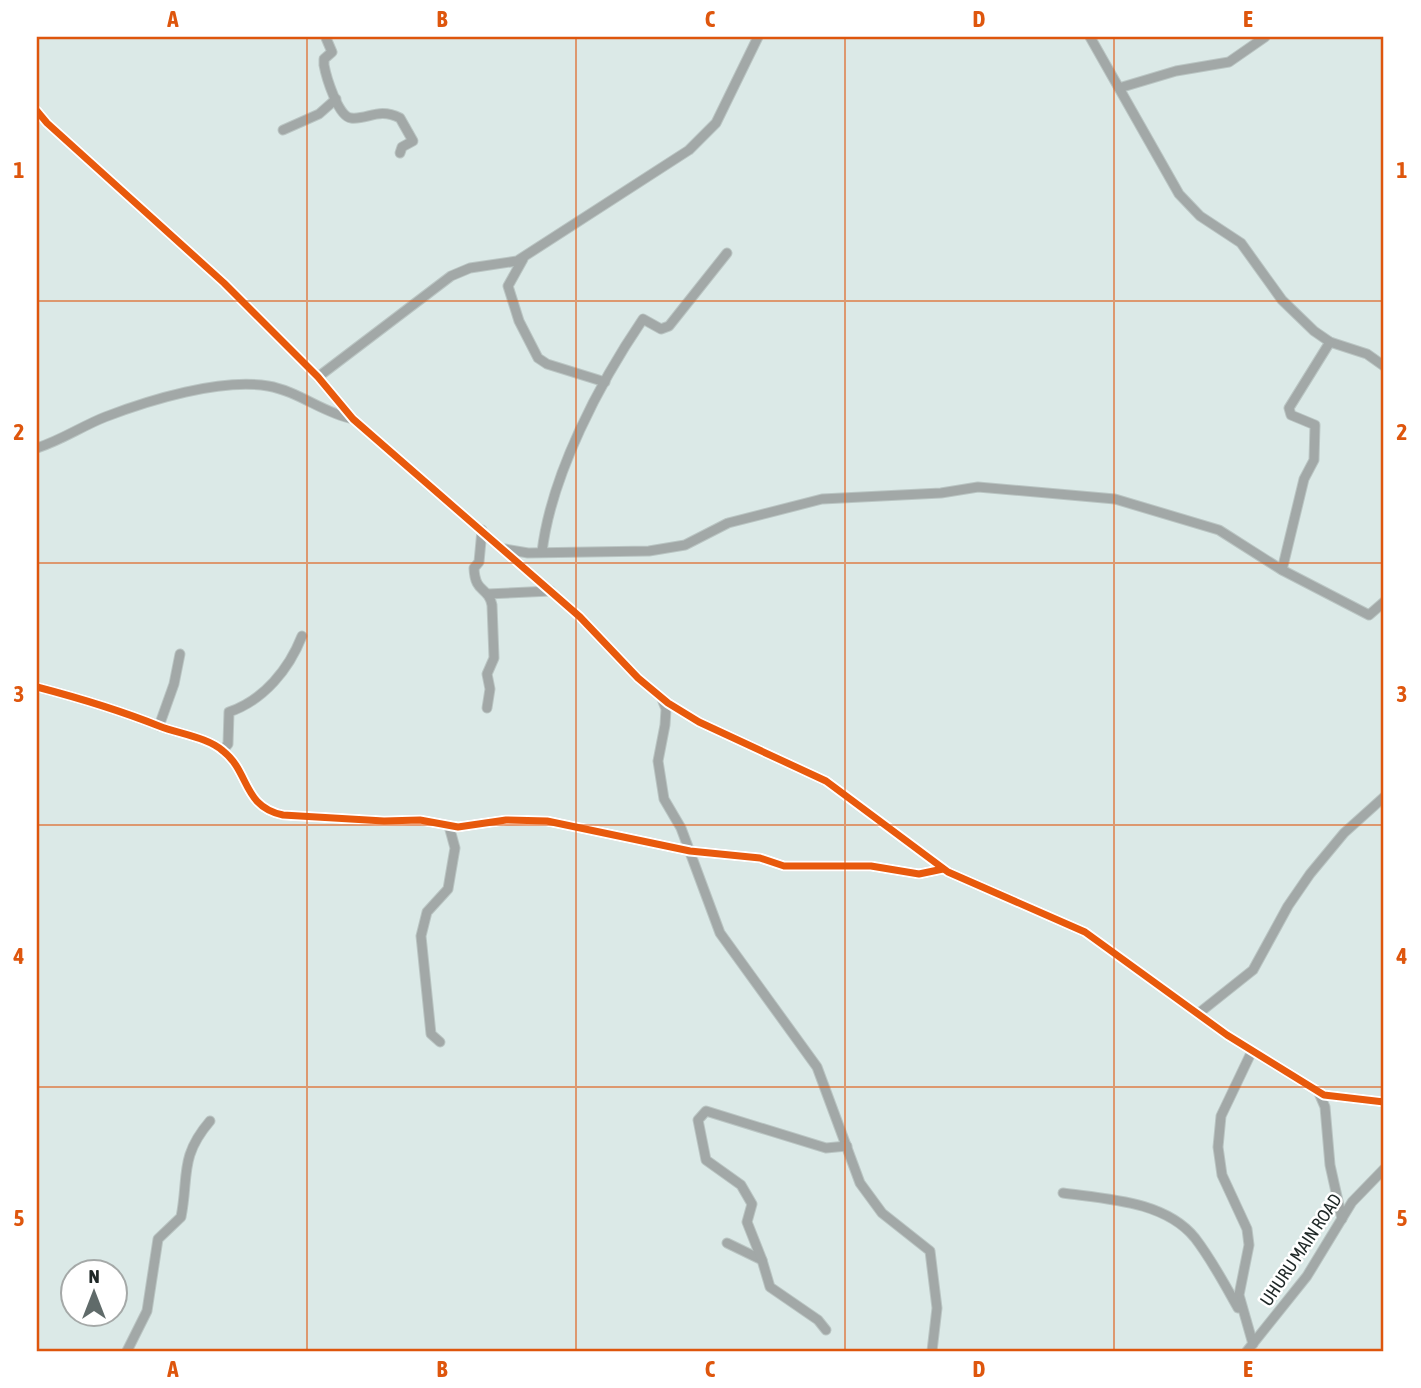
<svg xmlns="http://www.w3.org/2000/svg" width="1421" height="1388" font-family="'Asap Condensed',sans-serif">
  <rect width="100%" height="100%" fill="#dbe9e7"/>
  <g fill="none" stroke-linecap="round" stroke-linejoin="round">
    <defs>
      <g id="minor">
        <polyline points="1090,37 1179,194 1200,216 1241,243 1282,300 1314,331 1330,342 1367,354 1384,366"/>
        <path d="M 326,38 L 332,52 L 324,59 L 324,65 C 326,76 338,117 351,118 C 368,120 378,107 400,118 L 413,141 L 402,147 L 400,153"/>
        <polyline points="1119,88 1176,71 1229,62 1265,37"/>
        <polyline points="37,111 47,123 224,283 318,377 353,419 580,617 638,678 668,703 699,722 826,781 948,872 1085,932 1227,1035 1324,1095 1384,1102"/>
        <polyline points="283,130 319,114 336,99"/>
        <polyline points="523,259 508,286 519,321 538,358 547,364 605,382"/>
        <polyline points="318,377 451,276 470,268 517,261 689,150 716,123 758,37"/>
        <path d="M 37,448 C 62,440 82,426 105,417 C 149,400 221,378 268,386 C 298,391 323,413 353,419"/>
        <path d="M 482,530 L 479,562 L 474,568 C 475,594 488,586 492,605 L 494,658 L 487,674 L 490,689 L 487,708"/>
        <polyline points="505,549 528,553 649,551 685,545 728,523 822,499 941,493 978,487 1115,499 1219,530 1282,570 1369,615 1384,602"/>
        <path d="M 542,552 C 551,475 600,382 643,319 L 661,329 L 669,326 L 727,253"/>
        <polyline points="1282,570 1304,479 1314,460 1315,425 1291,415 1289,408 1330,342"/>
        <polyline points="487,594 551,591"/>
        <path d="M 37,687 C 79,698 119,710 159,726 C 179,734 207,737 223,751 C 250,772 242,806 283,815 L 384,821 L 420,820 L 458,827 L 506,820 L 547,821 L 690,851 L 760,858 L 784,866 L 871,866 L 919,874 L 943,869"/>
        <polyline points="662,699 666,709 665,725 658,761 664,799 681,828 720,933 817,1067 860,1183 882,1213 930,1251 937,1308 932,1351"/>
        <polyline points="159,726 174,684 180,654"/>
        <path d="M 223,750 L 228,744 L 229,712 C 264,700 289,669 302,636"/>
        <polyline points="1199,1013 1253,970 1288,906 1310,874 1344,833 1384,797"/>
        <polyline points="440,1042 431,1034 421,936 427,912 448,889 455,848 449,826"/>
        <polyline points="1252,1051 1221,1116 1218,1147 1222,1175 1247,1229 1249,1245 1239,1295 1253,1344"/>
        <polyline points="1319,1093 1325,1107 1330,1165 1342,1219"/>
        <path d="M 1063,1193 C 1107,1199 1165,1201 1195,1238 C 1212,1260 1225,1285 1238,1308"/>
        <polyline points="727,1243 762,1260 770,1287 818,1320 826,1330"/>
        <polyline points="762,1260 747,1222 752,1204 741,1185 706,1160 698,1120 706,1111 826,1148 847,1146"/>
        <path d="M 127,1351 L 147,1311 L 158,1239 L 181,1217 C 189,1177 179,1157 210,1121"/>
        <polyline points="1247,1351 1307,1276 1352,1202 1384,1169"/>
      </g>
    </defs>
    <use href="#minor" stroke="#bac5c3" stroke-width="11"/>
    <use href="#minor" stroke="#a2a8a7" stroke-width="9"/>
    <defs>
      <g id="cycleway">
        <polyline points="37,111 47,123 224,283 318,377 353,419 580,617 638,678 668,703 699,722 826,781 948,872 1085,932 1227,1035 1324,1095 1384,1102"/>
        <path d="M 37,687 C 79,698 119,710 159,726 C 179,734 207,737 223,751 C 250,772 242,806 283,815 L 384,821 L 420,820 L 458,827 L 506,820 L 547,821 L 690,851 L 760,858 L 784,866 L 871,866 L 919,874 L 943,869"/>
      </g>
    </defs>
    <use href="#cycleway" stroke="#fff" stroke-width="11"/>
    <use href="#cycleway" stroke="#e8590c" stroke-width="7"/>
  </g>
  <path fill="none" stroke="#de560d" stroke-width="2" stroke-opacity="0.55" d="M 307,37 L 307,1351M 576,37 L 576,1351M 845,37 L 845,1351M 1114,37 L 1114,1351M 37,301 L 1384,301M 37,563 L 1384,563M 37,825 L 1384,825M 37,1087 L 1384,1087"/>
  <g text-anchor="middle" stroke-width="5" stroke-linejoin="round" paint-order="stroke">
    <g font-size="18" fill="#1e2726" stroke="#fff">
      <text transform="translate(1301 1250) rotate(-56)" y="6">UHURU MAIN ROAD</text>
    </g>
  </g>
  <rect width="1421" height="1388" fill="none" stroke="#ffffff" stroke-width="77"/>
  <g transform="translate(94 1293)"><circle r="33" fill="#ffffff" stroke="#a5a9a8" stroke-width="2"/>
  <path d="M0-5L12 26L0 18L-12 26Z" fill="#606b6a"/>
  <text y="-10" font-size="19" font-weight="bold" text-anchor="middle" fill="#1e2726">N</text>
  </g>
  <rect x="38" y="38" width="1344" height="1312" fill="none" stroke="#de560d" stroke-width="2.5"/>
  <g font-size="23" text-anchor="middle" font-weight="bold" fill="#de560d">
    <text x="173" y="27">A</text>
    <text x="442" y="27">B</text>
    <text x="710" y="27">C</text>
    <text x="979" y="27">D</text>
    <text x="1248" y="27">E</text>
    <text x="19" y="178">1</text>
    <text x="1402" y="178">1</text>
    <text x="19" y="440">2</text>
    <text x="1402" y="440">2</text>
    <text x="19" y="702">3</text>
    <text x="1402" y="702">3</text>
    <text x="19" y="964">4</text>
    <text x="1402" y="964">4</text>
    <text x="19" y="1226">5</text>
    <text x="1402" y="1226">5</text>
    <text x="173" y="1377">A</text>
    <text x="442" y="1377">B</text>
    <text x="710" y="1377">C</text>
    <text x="979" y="1377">D</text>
    <text x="1248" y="1377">E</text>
  </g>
</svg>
